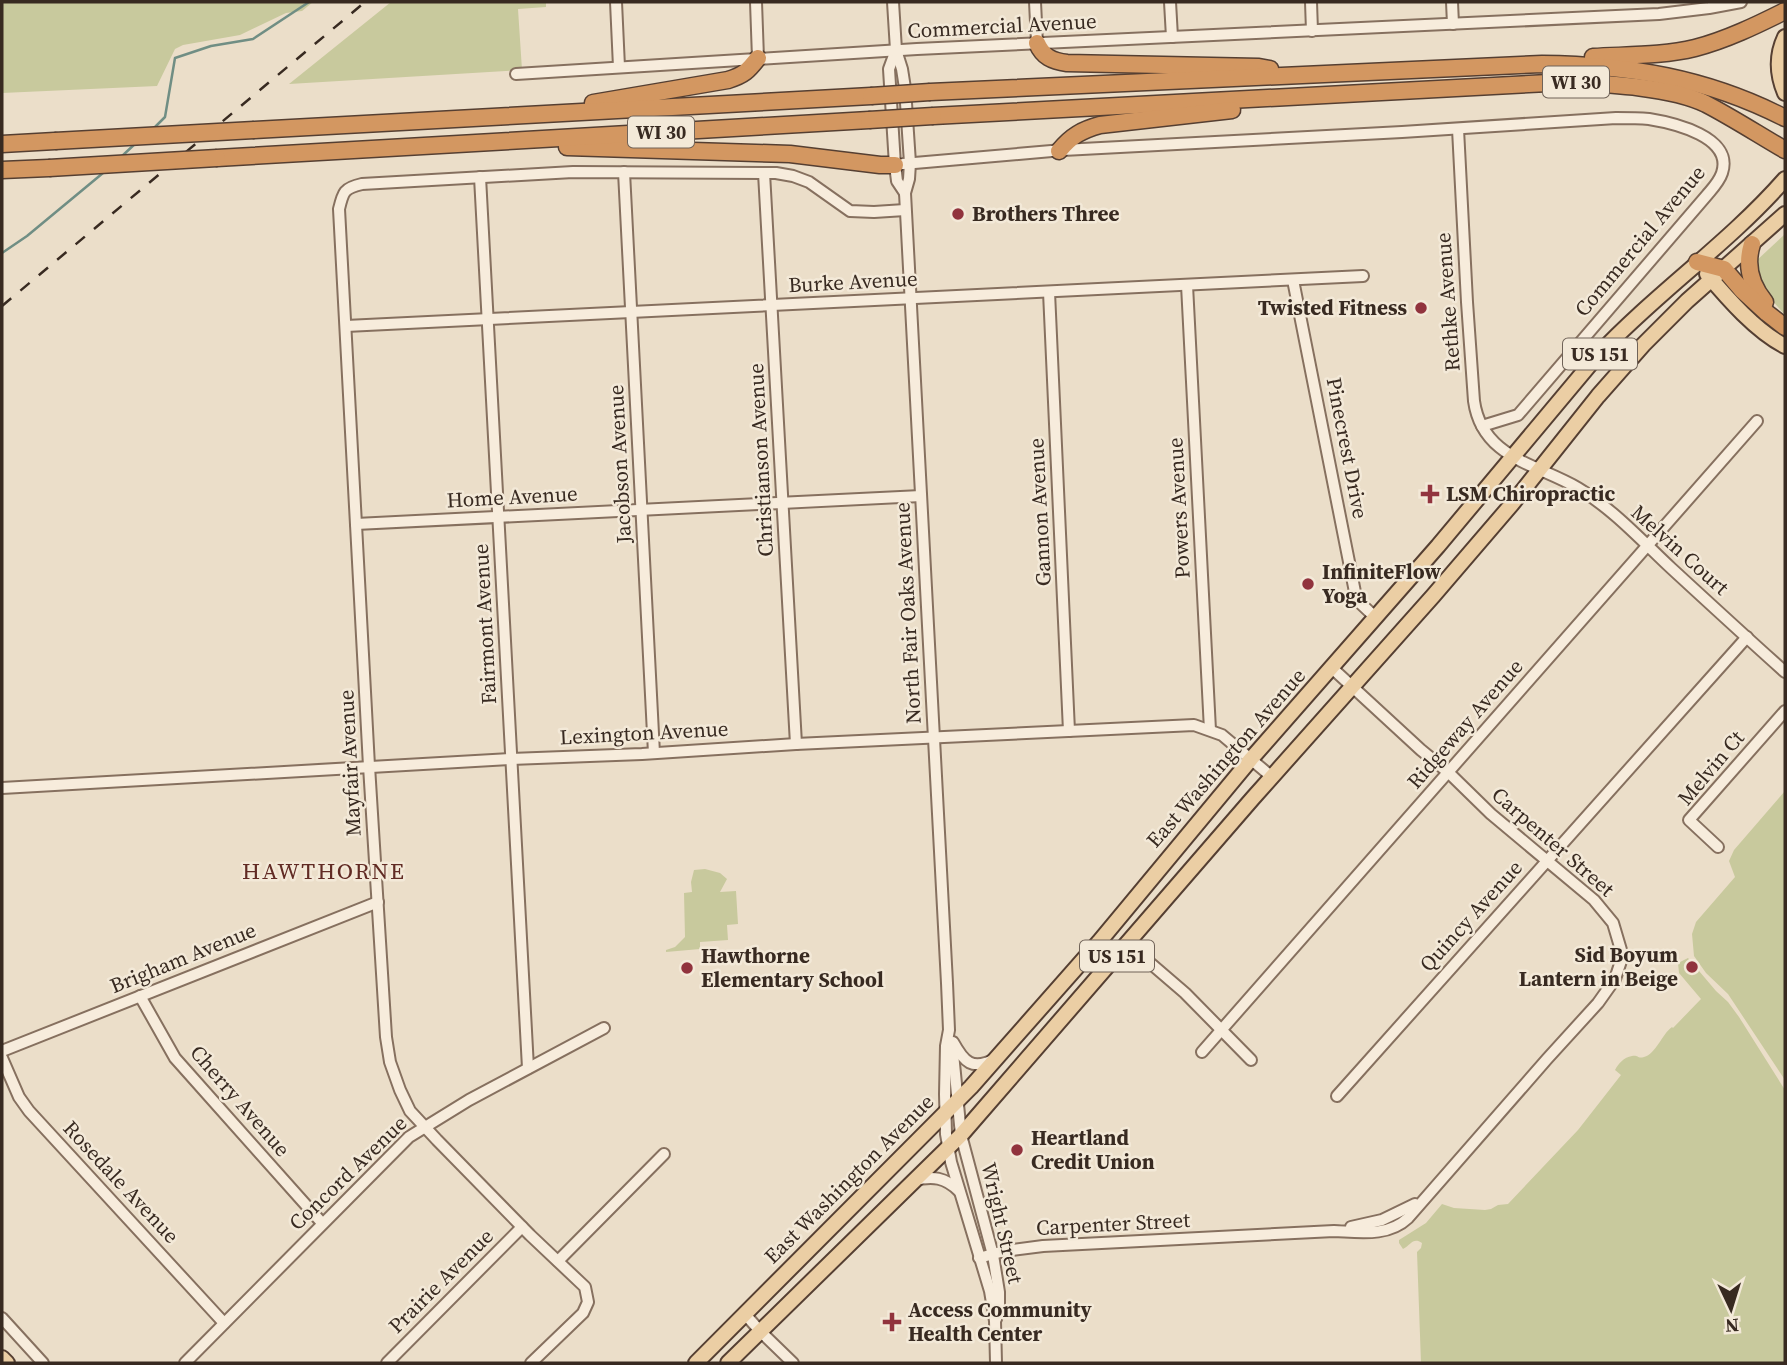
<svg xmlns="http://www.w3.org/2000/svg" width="1787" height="1365" font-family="'Source Serif 4',serif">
  <rect width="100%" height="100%" fill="#ebdec9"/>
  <g fill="#c8c99d">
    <polygon points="2,2 313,2 302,11 286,13 240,35 183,45 175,49 157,86 2,93"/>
    <polygon points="391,2 546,2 546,7 518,9 522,70 289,84"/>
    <polygon points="1785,234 1785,315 1764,291 1755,262"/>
    <polygon points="1785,791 1785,1080 1728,994 1706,973 1694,956 1692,934 1696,922 1735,877 1729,861 1734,850"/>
    <polygon points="705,869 720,873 727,879 720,892 736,891 738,924 727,925 728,940 700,942 700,949 666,952 666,950 675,947 685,937 684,893 692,892 691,882 694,870"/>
    <path d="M 1688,958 L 1716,991 L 1728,1002 L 1739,1017 L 1785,1090 L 1785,1363 L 1421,1363 L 1417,1252 L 1421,1248 L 1422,1243 C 1413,1237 1411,1245 1403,1249 L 1399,1243 L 1399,1240 L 1426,1223 L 1442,1204 L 1454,1208 L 1485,1210 L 1491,1209 L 1498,1205 L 1508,1204 L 1578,1130 L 1621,1075 L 1615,1070 C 1618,1064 1624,1057 1632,1056 C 1639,1055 1637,1059 1644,1057 C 1656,1054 1662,1034 1672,1027 L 1673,1028 L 1701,999 L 1679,973 L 1678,963 Z"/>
  </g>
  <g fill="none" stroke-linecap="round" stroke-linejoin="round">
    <g stroke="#708e84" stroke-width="2.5">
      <polyline points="153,129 165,117 175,58 211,46 253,39 309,2"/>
      <polyline points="121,157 137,142"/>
      <polyline points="2,253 27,236 103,173"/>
    </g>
    <defs>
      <g id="minor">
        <polyline points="616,2 619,67"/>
        <polyline points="756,2 758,58"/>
        <polyline points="893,2 896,50 902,69 905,88 910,163 909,179 905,193 947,983 949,1030 946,1046 945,1094 946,1134 951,1162 990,1291 995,1321 996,1363"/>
        <polyline points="1035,2 1037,43"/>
        <polyline points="1170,2 1172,37"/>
        <polyline points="1311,2 1312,31"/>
        <polyline points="1452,2 1453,24"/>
        <polyline points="896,50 889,69 895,165 897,181 905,193"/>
        <polyline points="516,74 917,49 1659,14 1709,8 1741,2"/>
        <path d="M 1458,129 L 1467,302 L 1474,401 C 1482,458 1537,464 1578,488 C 1613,509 1642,541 1671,568 C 1709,603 1747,638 1785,672"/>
        <path d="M 903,164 L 1063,150 L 1402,132 L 1616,118 C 1627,118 1638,118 1649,119 C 1674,123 1734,137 1722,173 C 1719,182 1712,189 1707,195 L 1518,415 L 1482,426"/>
        <polyline points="624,172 654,753"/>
        <polyline points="764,173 796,744"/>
        <polyline points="480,177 528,1068"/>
        <polyline points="1293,280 1355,592 1359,602 1375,617"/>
        <polyline points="1187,285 1210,730"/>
        <polyline points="1049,292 1069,731"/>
        <polyline points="346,326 1363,276"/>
        <polyline points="356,524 921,496"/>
        <polyline points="2,788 511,759 642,754 796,744 1194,725 1222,735 1272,777"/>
        <polyline points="1718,847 1689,820 1785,711"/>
        <polyline points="1128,944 1185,993 1251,1060"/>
        <polyline points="140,996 175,1058 322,1223"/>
        <path d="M 953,1042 C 964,1062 972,1071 995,1059"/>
        <polyline points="952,1043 961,1135 993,1255 999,1292 999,1307 996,1319"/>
        <polyline points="2,1051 378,902"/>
        <polyline points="1202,1052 1757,421"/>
        <polyline points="2,1058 19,1097 29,1111 224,1323"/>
        <polyline points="1337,1096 1747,637"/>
        <path d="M 914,1180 C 933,1176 945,1177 959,1191"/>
        <polyline points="1351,1227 1382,1220 1415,1204"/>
        <path d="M 979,1258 L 1004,1251 L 1043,1246 L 1334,1231 C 1359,1232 1388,1237 1408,1218 L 1547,1059 L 1598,1003 L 1615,979 L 1621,961 L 1621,950 L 1613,923 L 1594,900 L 1491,814 L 1448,772 L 1421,750 L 1332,668"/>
        <polyline points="558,1261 664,1154"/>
        <polyline points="744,1313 760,1331 793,1363"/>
        <polyline points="2,1318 43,1363"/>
        <polyline points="185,1363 409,1137 469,1100 604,1028"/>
        <polyline points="387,1363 522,1227"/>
        <path d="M 531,1363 L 583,1313 L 588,1302 L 585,1287 L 530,1235 L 437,1140 L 410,1111 L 400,1090 L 390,1062 L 386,1037 L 369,766 L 339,209 C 343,192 344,188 362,184 L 573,172 L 776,173 L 793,176 L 809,182 L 850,211 L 874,212 L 905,210"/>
      </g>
      <g id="major">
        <path d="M 1785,37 C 1776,56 1777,74 1785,93"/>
        <path d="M 1707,274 C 1728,299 1756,331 1785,346"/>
        <polyline points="2,1358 7,1363"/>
        <path d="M 696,1363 L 971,1087 L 1099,942 L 1251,759 L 1438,546 L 1597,356 C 1656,293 1728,244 1785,179"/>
        <polyline points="728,1363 961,1135 1253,798 1433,596 1512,504 1598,396 1643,345 1687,301 1785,214"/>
      </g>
      <g id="highway">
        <path d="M 1037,43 C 1043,57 1052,61 1067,63 L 1259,67 L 1270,69"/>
        <path d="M 1593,57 C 1627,55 1663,56 1695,48 C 1726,40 1757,25 1785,11"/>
        <path d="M 930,92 L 1542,64 C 1629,65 1707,78 1785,118"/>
        <path d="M 593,103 L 728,80 C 744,75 748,71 758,58"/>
        <path d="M 933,116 L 1568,82 C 1607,84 1671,87 1706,104 C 1733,118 1759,135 1785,150"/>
        <polyline points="254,130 871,96"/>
        <polyline points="2,144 55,141"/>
        <polyline points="567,147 790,154 880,165 895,165"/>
        <path d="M 1059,151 C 1071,136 1082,130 1100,125 L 1232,110"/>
        <polyline points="217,158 869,120"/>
        <polyline points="2,170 49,168"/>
        <path d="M 1752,244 C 1745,266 1751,285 1765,302"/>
        <polyline points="1697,262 1724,269 1742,290 1767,313 1785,327"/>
      </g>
    </defs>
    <use href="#minor" stroke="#86705f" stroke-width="14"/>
    <use href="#major" stroke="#553f32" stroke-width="18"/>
    <use href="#highway" stroke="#553f32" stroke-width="19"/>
    <use href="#minor" stroke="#f7ecdc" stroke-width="10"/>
    <use href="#major" stroke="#ebcea4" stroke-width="14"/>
    <use href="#highway" stroke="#d39761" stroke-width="16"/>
    <polyline stroke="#382a21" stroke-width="2.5" stroke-dasharray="12 12" stroke-linecap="butt" points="2,306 365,2"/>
    <defs>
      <g id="highway-bridge">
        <polyline points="871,96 930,92"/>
        <polyline points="869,120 933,116"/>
        <polyline points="55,141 254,130"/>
        <polyline points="49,168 217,158"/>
      </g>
    </defs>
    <use href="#highway-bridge" stroke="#553f32" stroke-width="19" stroke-linecap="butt"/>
    <use href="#highway-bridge" stroke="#d39761" stroke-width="16"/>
  </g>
  <g fill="#91333d" stroke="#f3e9d8" stroke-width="2.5">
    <circle cx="958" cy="214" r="7"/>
    <circle cx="1421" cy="308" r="7"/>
    <path d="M1426.5 483.5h7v7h7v7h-7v7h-7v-7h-7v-7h7z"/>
    <circle cx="1308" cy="584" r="7"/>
    <circle cx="1692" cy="967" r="7"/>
    <circle cx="687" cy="968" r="7"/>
    <circle cx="1017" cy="1150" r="7"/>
    <path d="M888.5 1311.5h7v7h7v7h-7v7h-7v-7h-7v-7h7z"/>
  </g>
  <g text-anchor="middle" stroke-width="5" stroke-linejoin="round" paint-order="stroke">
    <g fill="#f3e9d8" stroke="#706358" stroke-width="2">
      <rect x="1543" y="66.5" width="66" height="31" rx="5"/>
      <rect x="628" y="116.5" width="66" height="31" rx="5"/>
      <rect x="1563" y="338.5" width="74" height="31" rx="5"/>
      <rect x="1080" y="940.5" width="74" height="31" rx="5"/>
    </g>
    <g font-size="19" font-weight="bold" fill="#382a21">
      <text x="1576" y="89">WI 30</text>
      <text x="661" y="139">WI 30</text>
      <text x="1600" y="361">US 151</text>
      <text x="1117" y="963">US 151</text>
    </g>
    <g font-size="21" fill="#382a21" stroke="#f3e9d8">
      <text transform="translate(1002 26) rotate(-3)" y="7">Commercial Avenue</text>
      <text transform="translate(1640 241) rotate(-50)" y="7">Commercial Avenue</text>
      <text transform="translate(853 282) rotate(-3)" y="7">Burke Avenue</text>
      <text transform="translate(1448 302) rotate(-94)" y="7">Rethke Avenue</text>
      <text transform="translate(1347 448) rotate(79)" y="7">Pinecrest Drive</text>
      <text transform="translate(761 460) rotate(-93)" y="7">Christianson Avenue</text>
      <text transform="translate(620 464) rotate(-93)" y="7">Jacobson Avenue</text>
      <text transform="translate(512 497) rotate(-3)" y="7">Home Avenue</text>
      <text transform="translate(1179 508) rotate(-93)" y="7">Powers Avenue</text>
      <text transform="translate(1040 512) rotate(-93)" y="7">Gannon Avenue</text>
      <text transform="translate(1680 550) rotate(42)" y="7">Melvin Court</text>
      <text transform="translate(908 613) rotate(-93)" y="7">North Fair Oaks Avenue</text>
      <text transform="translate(485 624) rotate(-93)" y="7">Fairmont Avenue</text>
      <text transform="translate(1465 724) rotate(-49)" y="7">Ridgeway Avenue</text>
      <text transform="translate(644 733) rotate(-3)" y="7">Lexington Avenue</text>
      <text transform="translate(1226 758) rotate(-49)" y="7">East Washington Avenue</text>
      <text transform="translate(350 763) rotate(-93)" y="7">Mayfair Avenue</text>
      <text transform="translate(1711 768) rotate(-50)" y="7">Melvin Ct</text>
      <text transform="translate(1553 842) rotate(41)" y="7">Carpenter Street</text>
      <text transform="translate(1471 916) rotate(-48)" y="7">Quincy Avenue</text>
      <text transform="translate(183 958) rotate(-22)" y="7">Brigham Avenue</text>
      <text transform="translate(240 1101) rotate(49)" y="7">Cherry Avenue</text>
      <text transform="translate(348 1173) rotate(-44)" y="7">Concord Avenue</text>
      <text transform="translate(849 1179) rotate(-45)" y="7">East Washington Avenue</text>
      <text transform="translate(121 1182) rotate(47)" y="7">Rosedale Avenue</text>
      <text transform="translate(1002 1223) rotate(77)" y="7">Wright Street</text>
      <text transform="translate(1113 1224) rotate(-3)" y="7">Carpenter Street</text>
      <text transform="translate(441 1281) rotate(-45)" y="7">Prairie Avenue</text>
    </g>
    <g font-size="21" font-weight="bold" fill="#382a21" stroke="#f3e9d8" text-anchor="start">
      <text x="972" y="221">Brothers Three</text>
      <text x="1407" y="315" text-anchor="end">Twisted Fitness</text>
      <text x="1446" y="501">LSM Chiropractic</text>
      <text x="1322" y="579">InfiniteFlow<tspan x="1322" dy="24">Yoga</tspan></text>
      <text x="1678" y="962" text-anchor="end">Sid Boyum<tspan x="1678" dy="24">Lantern in Beige</tspan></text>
      <text x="701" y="963">Hawthorne<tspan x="701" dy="24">Elementary School</tspan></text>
      <text x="1031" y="1145">Heartland<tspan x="1031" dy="24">Credit Union</tspan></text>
      <text x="908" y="1317">Access Community<tspan x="908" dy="24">Health Center</tspan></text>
    </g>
    <g font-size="23" letter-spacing="2" fill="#612b24" stroke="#f3e9d8">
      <text x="324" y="879">HAWTHORNE</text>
    </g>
  </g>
  <rect width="1787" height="1365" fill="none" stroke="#382a21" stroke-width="7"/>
  <g transform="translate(1731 1309) rotate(176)" stroke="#f3e9d8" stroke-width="5" paint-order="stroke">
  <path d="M0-5L12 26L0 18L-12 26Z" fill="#382a21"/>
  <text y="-10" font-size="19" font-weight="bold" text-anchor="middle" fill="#382a21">N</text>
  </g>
</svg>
